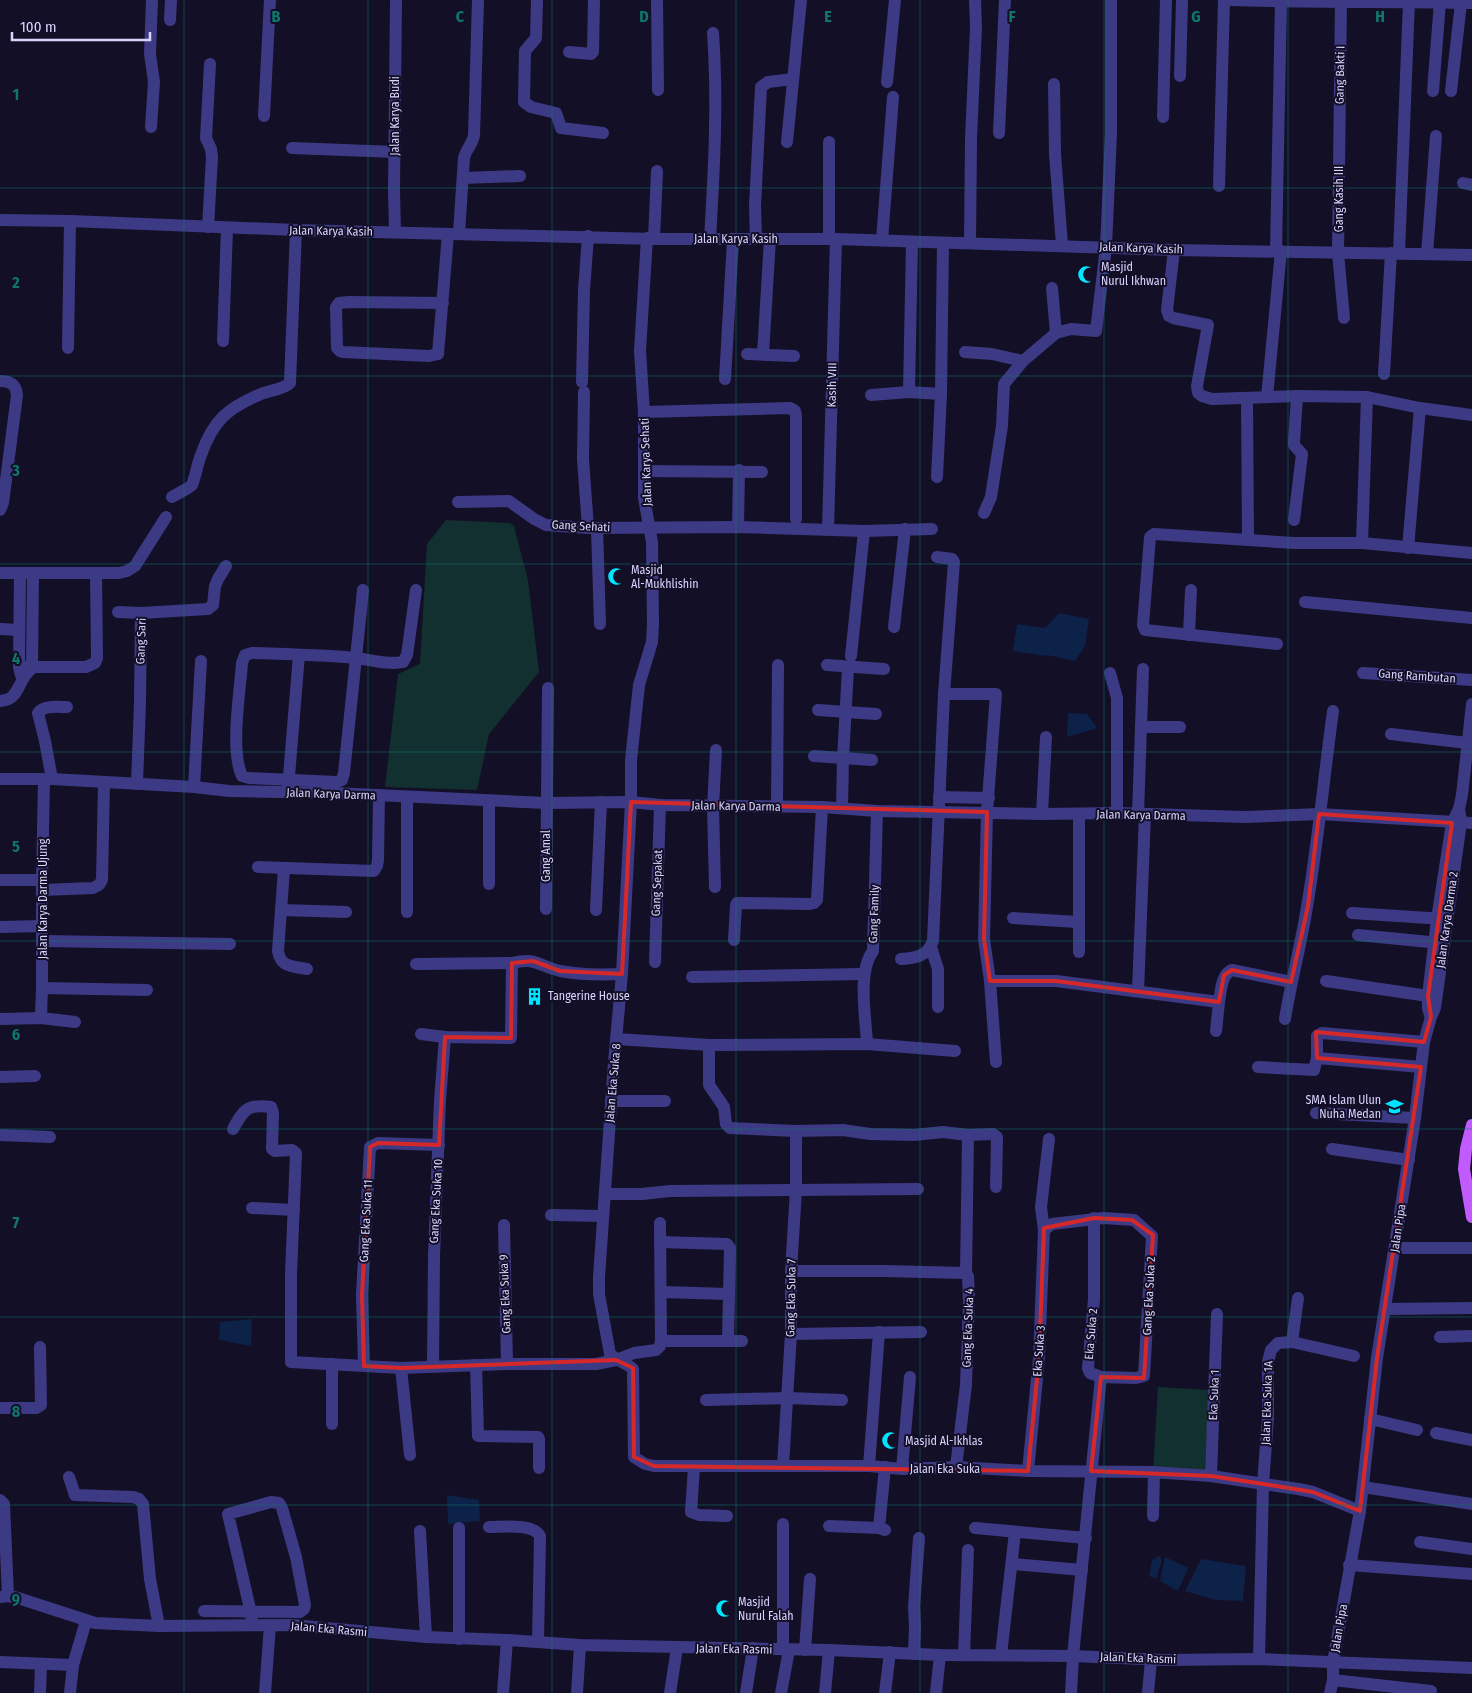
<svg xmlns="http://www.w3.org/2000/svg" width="1472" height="1693" font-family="'Fira Sans Condensed',sans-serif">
  <rect width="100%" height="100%" fill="#130f26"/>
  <g fill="#12302f">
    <polygon points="446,520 510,523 514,526 528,580 539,672 489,734 477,790 385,787 398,674 420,664 427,544"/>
    <polygon points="1158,1387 1209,1390 1205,1474 1153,1471"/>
  </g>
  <g fill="#0c2248">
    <polygon points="1059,613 1089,619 1085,646 1075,661 1047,655 1047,656 1013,651 1017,624 1045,628"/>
    <polygon points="1068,713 1087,714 1097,728 1067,737"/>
    <polygon points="252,1319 251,1346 219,1340 220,1322"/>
    <polygon points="447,1495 479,1500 480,1521 448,1524"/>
    <polygon points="1159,1556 1162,1561 1156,1579 1149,1576 1152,1560"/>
    <polygon points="1165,1557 1188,1568 1178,1591 1160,1581"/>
    <polygon points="1201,1559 1246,1566 1243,1601 1216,1600 1185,1591"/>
  </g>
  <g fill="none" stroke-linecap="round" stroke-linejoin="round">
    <g stroke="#3d3a85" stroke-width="12">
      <polyline points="537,0 536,38 525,51 524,102 531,107 556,113 561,128 603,133"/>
      <polyline points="657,0 658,90"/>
      <path d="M 1231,0 C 1311,3 1392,1 1472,3"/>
      <polyline points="1341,0 1338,253 1344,318"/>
      <polyline points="170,20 171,0"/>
      <polyline points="569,52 591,54 593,52 594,0"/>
      <polyline points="1180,76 1182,0"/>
      <polyline points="887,82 895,0"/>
      <polyline points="1054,84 1055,154 1062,245"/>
      <polyline points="1433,91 1440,2"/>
      <polyline points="1451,91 1461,3"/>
      <polyline points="264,116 270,0"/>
      <polyline points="1163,117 1166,0"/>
      <polyline points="151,127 154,82 150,54 152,0"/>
      <polyline points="999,133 1005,0"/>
      <polyline points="787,142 801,0"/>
      <polyline points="292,148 395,152"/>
      <polyline points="463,178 520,176"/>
      <polyline points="1463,183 1472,185"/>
      <polyline points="1219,186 1224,0"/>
      <polyline points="0,220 70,221 296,230 654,239 836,239 1174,250 1472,255"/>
      <polyline points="208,227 212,157 211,149 206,138 210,64"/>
      <polyline points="395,232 394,190 396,0"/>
      <path d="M 459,233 L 464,158 C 466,149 473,144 474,135 L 478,0"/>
      <path d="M 647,238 L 640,351 L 644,412 L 644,498 L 652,542 L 653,624 L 652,642 L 639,685 L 631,760 L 631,802 L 622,974 L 614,1062 L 599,1277 L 599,1294 L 610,1354 C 617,1361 627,1363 633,1369 L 634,1457 L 645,1464 L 654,1466 L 869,1466 L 902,1469 L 956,1467 L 1028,1471 L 1152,1472 L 1211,1476 L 1298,1489 L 1313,1492 L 1360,1511"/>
      <polyline points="654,239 657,171"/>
      <path d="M 710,239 C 714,171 718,102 713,33"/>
      <polyline points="756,239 755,206 761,87 768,82 793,79"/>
      <polyline points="829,239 829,142"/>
      <polyline points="882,240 893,97"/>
      <polyline points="970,243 971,139 976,27 975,0"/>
      <polyline points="1174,250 1167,310 1169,316 1173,318 1208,325 1197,386 1198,393 1202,396 1212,399 1297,396 1367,397 1420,408 1472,415"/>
      <polyline points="1276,251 1281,0"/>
      <polyline points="1399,253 1409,1"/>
      <polyline points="1427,254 1436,136"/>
      <polyline points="1052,288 1056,333"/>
      <polyline points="443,303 349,302 339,303 336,307 337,348 340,351 343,352 429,356 438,354 448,234"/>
      <polyline points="223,341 227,228"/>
      <polyline points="68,348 70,221"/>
      <polyline points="965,352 992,354 1023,361"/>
      <polyline points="747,354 794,356"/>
      <polyline points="763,354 770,239"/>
      <polyline points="1384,374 1391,253"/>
      <polyline points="725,379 733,240"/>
      <path d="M 0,381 C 10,381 16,384 17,395 L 3,503 L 0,510"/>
      <polyline points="582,382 584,290 588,236"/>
      <polyline points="584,392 583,459 588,528"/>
      <polyline points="909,392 912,242"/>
      <polyline points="871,395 909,392 941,394"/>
      <polyline points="1267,397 1281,251"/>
      <polyline points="1247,398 1248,540"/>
      <polyline points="644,412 790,408 795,411 796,416 796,519"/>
      <polyline points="644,471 762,472"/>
      <polyline points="937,477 941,394 943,243"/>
      <path d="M 172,497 L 188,488 L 192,485 C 196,475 197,465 201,455 C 213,420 228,408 261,394 C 270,390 283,390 290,383 L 296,230"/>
      <polyline points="458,502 509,501 534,519 546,525 588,528 738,527 864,531 932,529"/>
      <polyline points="984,513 991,497 1002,426 1004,384 1023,361 1056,333 1071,329 1096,331 1106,247 1111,133 1111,0"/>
      <polyline points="1294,520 1302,454 1294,445 1294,442 1297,396"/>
      <polyline points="738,527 739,470"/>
      <polyline points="597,528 600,624"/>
      <polyline points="828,530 836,239"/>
      <polyline points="1362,543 1367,397"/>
      <polyline points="1408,548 1420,408"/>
      <polyline points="0,573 119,573 127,571 135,566 166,517"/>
      <polyline points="20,573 19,667 21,675"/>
      <path d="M 363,590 L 344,773 L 342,780 L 337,782 L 249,778 L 242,776 C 230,750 240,692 242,663 L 245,655 L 252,653 C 287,654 322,655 357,658 C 371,660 389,665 403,662 L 407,655 L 416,590"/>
      <polyline points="1305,602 1472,618"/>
      <polyline points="118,612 141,613 208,609 213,605 215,586 218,579 226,566"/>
      <polyline points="894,627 905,529"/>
      <polyline points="0,629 19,630"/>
      <polyline points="1189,635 1191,590"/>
      <polyline points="1277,644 1145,630 1143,625 1150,537 1154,534 1294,543 1362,543 1472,553"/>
      <polyline points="851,656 864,531"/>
      <polyline points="827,665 884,669"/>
      <polyline points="19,667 86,667 95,663 97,658 96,573"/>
      <polyline points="1110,673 1117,698 1117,813"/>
      <polyline points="1363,673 1472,680"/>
      <polyline points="944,694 996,694 987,812 984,939 990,981 996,1062"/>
      <path d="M 0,701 C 14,700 16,692 22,681 C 24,676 28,672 32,668 L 33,573"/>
      <polyline points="818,710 876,714"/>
      <polyline points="1141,727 1180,727"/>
      <polyline points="1391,734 1467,743"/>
      <polyline points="814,756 872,760"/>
      <polyline points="0,779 52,779 194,787 229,791 333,793 546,803 631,802 660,805 822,807 877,811 1042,814 1117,813 1245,817 1319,814 1472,823"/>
      <path d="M 52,779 L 45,741 L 38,713 C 44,705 57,707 67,707"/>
      <polyline points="137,784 140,702 141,613"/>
      <polyline points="194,787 201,661"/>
      <polyline points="288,788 299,655"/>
      <polyline points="939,797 989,798"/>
      <polyline points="777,807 778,665"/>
      <polyline points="842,808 843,759 848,668"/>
      <polyline points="1042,814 1046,737"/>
      <polyline points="1138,814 1143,669"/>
      <polyline points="258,867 374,871 377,866 378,860 379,795"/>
      <path d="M 284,869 L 278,951 C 281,968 292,966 307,969"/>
      <polyline points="2,880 42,880"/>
      <polyline points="489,884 489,801"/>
      <polyline points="715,887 713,807 716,750"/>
      <polyline points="42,890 93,888 99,885 102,880 104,783"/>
      <polyline points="546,909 548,688"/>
      <polyline points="281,910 346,912"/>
      <polyline points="596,910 601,802"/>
      <polyline points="407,912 407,797"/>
      <polyline points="1352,913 1444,919"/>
      <polyline points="1013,918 1078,922"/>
      <polyline points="0,927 42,926"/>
      <polyline points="1358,935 1440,943"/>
      <polyline points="734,940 736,905 737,903 810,904 814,903 817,900 822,807"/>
      <polyline points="43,941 230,944"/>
      <polyline points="931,947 938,969 938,1007"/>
      <polyline points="1079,952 1079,814"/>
      <path d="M 901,959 C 915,958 927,957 933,941 L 944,694 L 954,562 L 952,559 L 937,557"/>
      <polyline points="655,962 660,805"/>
      <path d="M 416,964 L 512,963 C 537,957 538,966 560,971 C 581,975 601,975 622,974"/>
      <polyline points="692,977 863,974"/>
      <path d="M 990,981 L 1056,981 L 1219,1002 C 1221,992 1221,974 1232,970 L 1291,982"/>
      <polyline points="1326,981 1428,996"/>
      <polyline points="42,988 147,990"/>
      <polyline points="1138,991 1145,814"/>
      <polyline points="1430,1015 1428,1008 1428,996 1437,919 1452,823 1459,809 1462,795 1472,704"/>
      <polyline points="41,1018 42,988 42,880 44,780"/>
      <polyline points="0,1019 41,1018 75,1022"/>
      <path d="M 1285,1019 C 1291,981 1301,945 1307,907 C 1318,842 1324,776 1333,711"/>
      <polyline points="1216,1031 1219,1002"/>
      <polyline points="421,1034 445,1037 511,1038 512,963"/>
      <polyline points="617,1039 709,1045 867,1044 955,1051"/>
      <path d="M 867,1044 C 866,1018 857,972 873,951 L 877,811"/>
      <polyline points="709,1045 709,1085 724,1107 726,1124 730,1128 796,1131 843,1130 870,1134 914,1135 943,1132 968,1135"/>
      <polyline points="1317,1058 1421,1067"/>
      <polyline points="1258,1067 1314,1070 1317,1058 1317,1036 1322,1033 1424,1042"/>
      <polyline points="0,1077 35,1076"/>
      <polyline points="611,1101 665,1101"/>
      <polyline points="1316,1113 1415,1118"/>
      <path d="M 233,1129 C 244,1109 247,1104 271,1107 L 273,1113 L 272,1149 L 275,1151 L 292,1150 L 296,1153 L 291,1274 L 291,1362 L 401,1368 L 507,1364 L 596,1364 L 616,1360 L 634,1353 L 656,1350 L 660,1346 L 661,1341 L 660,1223"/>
      <polyline points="0,1135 50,1137"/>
      <polyline points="1332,1149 1409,1160"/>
      <polyline points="605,1194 642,1194 670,1191 918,1189"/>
      <polyline points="252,1208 294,1210"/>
      <polyline points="551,1215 603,1216"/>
      <polyline points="504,1225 507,1364"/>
      <polyline points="1044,1230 1052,1224 1104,1218 1134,1220 1152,1236 1144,1376 1136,1378 1101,1377"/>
      <polyline points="660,1242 727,1244 730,1248 728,1341"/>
      <polyline points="1395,1248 1472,1248"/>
      <polyline points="791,1271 885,1271 964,1273 968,1276 969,1301 966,1385 956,1467"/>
      <polyline points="966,1274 968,1135 993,1134 997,1137 996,1187"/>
      <polyline points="662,1292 729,1294"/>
      <polyline points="1385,1309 1472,1308"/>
      <polyline points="791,1334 921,1332"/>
      <polyline points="1440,1337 1472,1336"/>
      <polyline points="661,1341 742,1341"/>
      <polyline points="1292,1342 1298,1298"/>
      <polyline points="476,1365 478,1436 538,1437 539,1439 539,1468"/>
      <polyline points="364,1366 362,1295 370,1147 378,1143 439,1145"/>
      <polyline points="433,1366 434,1256 440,1100 445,1037"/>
      <polyline points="401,1368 410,1455"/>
      <polyline points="706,1400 788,1398 842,1400"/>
      <polyline points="0,1408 36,1408 41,1405 40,1347"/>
      <polyline points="1370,1419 1417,1430"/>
      <polyline points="332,1424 332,1364"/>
      <polyline points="1436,1433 1472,1440"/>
      <polyline points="783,1466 791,1334 791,1271 796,1190 796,1131"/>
      <polyline points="869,1466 879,1332"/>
      <polyline points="694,1467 691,1512 699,1515 727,1516"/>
      <polyline points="902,1469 910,1377"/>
      <polyline points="1028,1471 1039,1358 1044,1230 1041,1207 1049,1139"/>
      <polyline points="1211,1476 1217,1314"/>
      <polyline points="69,1477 75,1495 133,1497 139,1499 143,1504 150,1579 159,1626"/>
      <polyline points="1363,1487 1472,1504"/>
      <polyline points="0,1500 4,1504 8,1596"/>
      <polyline points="1153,1516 1154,1472"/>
      <polyline points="783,1524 783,1649"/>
      <polyline points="829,1526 879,1528 885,1530"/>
      <path d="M 489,1527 C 503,1527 533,1523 540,1536 L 538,1642"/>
      <polyline points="459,1528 459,1639"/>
      <polyline points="879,1528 885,1467"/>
      <polyline points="975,1528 1086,1538"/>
      <polyline points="420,1531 426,1637"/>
      <polyline points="1420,1542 1472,1549"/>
      <polyline points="1012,1564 1082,1570"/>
      <polyline points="1349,1565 1472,1574"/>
      <polyline points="0,1597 8,1596 18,1598 95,1623 159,1626 292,1625 426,1637 507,1640 580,1645 829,1650 940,1655 1073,1656 1164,1660 1259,1659 1472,1668"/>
      <polyline points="204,1611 300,1612 304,1609 305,1605 296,1557 282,1508 279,1503 271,1502 228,1514 251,1613 252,1625"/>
      <polyline points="805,1650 810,1579"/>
      <polyline points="914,1654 915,1627 914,1607 919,1538"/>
      <polyline points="964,1655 968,1550"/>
      <polyline points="1001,1655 1015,1532"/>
      <polyline points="1259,1659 1263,1484 1268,1418 1268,1362 1271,1350 1278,1343 1292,1342 1354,1356"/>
      <polyline points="0,1662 73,1665"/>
      <polyline points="1333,1680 1431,1691"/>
      <polyline points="40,1693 41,1664"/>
      <polyline points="70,1693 73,1665 86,1621"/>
      <polyline points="265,1693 270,1625"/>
      <polyline points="503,1693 507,1640"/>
      <polyline points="577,1693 580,1645"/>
      <polyline points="670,1693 677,1648"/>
      <polyline points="746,1693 753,1648"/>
      <polyline points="781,1693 789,1650"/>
      <polyline points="825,1693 829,1650"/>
      <polyline points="885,1693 890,1652"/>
      <polyline points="936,1693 940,1655"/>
      <polyline points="1071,1693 1073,1656 1101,1377 1090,1373 1088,1368 1094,1299 1094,1218"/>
      <polyline points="1148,1693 1151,1660"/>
      <polyline points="1330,1693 1333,1680 1333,1662 1360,1511 1377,1358 1415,1118 1424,1042 1431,1017 1435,1008 1461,822 1459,809"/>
    </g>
    <polyline stroke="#c25bff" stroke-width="12" points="1472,1125 1466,1149 1464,1169 1472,1217"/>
  </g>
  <path fill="none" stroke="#d62828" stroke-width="4" stroke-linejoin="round" d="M 631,802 L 987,812 L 984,939 L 990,981 L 1056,981 L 1219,1002 L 1224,975 L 1232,970 L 1291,982 L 1308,906 L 1319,814 L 1452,823 L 1428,996 L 1431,1017 L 1424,1042 L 1316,1032 L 1317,1058 L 1421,1067 L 1377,1358 L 1360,1511 L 1313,1492 L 1270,1485 L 1211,1476 L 1091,1471 L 1101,1377 L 1144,1378 L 1153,1235 L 1132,1220 L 1094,1218 L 1044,1228 L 1039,1358 L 1028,1471 L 654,1466 L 634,1457 L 633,1368 L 616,1360 L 401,1368 L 364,1366 L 362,1295 L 370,1147 L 378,1143 L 439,1145 L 445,1037 L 511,1038 L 512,963 L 533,961 L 560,971 L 622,974 Z"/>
  <path fill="none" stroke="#0f766e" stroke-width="1" stroke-opacity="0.55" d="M 184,0 L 184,1693M 368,0 L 368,1693M 552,0 L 552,1693M 736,0 L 736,1693M 920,0 L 920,1693M 1104,0 L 1104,1693M 1288,0 L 1288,1693M 0,188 L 1472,188M 0,376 L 1472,376M 0,564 L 1472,564M 0,752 L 1472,752M 0,941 L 1472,941M 0,1129 L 1472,1129M 0,1317 L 1472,1317M 0,1505 L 1472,1505"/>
  <defs>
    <symbol id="mosque-bare" viewBox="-9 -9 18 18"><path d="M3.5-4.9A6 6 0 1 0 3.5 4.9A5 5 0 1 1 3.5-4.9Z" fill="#00e5ff" stroke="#130f26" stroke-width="2.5" paint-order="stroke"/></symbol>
    <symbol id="building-bare" viewBox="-9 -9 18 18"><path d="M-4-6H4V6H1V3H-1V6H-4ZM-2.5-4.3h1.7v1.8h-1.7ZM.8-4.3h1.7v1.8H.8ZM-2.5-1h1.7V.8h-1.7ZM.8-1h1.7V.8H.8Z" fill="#00e5ff" stroke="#130f26" stroke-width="2.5" paint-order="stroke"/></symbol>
    <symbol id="school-bare" viewBox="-9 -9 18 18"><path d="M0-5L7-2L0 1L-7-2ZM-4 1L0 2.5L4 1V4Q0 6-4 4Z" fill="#00e5ff" stroke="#130f26" stroke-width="2.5" paint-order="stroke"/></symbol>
  </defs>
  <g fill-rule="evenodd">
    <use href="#mosque-bare" x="1074" y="262" width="25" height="25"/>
    <use href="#mosque-bare" x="604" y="564" width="25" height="25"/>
    <use href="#building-bare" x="522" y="984" width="25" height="25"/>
    <use href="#school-bare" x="1382" y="1094" width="25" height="25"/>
    <use href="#mosque-bare" x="878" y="1428" width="25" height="25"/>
    <use href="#mosque-bare" x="712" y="1596" width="25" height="25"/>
  </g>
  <g text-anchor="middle" stroke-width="4" stroke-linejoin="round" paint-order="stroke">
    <g font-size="12" fill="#d9d4ff" stroke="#130f26">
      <text transform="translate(1340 75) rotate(-89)" y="4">Gang Bakti I</text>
      <text transform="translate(395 116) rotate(-90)" y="4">Jalan Karya Budi</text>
      <text transform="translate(1339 199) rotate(-90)" y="4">Gang Kasih III</text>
      <text transform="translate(331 231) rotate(1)" y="4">Jalan Karya Kasih</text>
      <text x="736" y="243">Jalan Karya Kasih</text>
      <text transform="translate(1141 248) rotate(2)" y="4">Jalan Karya Kasih</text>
      <text transform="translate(832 385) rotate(-89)" y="4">Kasih VIII</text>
      <text transform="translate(646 462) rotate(-92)" y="4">Jalan Karya Sehati</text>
      <text transform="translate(581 526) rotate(3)" y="4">Gang Sehati</text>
      <text transform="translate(141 641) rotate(-88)" y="4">Gang Sari</text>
      <text transform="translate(1417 676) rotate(4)" y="4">Gang Rambutan</text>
      <text transform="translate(331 794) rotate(2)" y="4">Jalan Karya Darma</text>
      <text transform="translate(736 806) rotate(1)" y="4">Jalan Karya Darma</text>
      <text transform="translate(1141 815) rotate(1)" y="4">Jalan Karya Darma</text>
      <text transform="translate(546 856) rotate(-90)" y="4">Gang Amal</text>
      <text transform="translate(657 883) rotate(-88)" y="4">Gang Sepakat</text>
      <text transform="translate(43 899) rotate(-90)" y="4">Jalan Karya Darma Ujung</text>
      <text transform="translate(874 914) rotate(-88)" y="4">Gang Family</text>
      <text transform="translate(1447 920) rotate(-82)" y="4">Jalan Karya Darma 2</text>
      <text transform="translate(613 1083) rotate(-85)" y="4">Jalan Eka Suka 8</text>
      <text transform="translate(436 1201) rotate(-87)" y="4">Gang Eka Suka 10</text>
      <text transform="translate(366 1221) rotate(-87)" y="4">Gang Eka Suka 11</text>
      <text transform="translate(1398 1228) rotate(-81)" y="4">Jalan Pipa</text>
      <text transform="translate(505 1294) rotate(-92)" y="4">Gang Eka Suka 9</text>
      <text transform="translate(1149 1296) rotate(-87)" y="4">Gang Eka Suka 2</text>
      <text transform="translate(791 1298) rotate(-89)" y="4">Gang Eka Suka 7</text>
      <text transform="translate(968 1328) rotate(-88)" y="4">Gang Eka Suka 4</text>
      <text transform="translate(1091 1334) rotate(-85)" y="4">Eka Suka 2</text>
      <text transform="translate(1039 1351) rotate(-86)" y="4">Eka Suka 3</text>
      <text transform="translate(1214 1395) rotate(-88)" y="4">Eka Suka 1</text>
      <text transform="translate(1267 1403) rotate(-88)" y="4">Jalan Eka Suka 1A</text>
      <text x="945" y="1473">Jalan Eka Suka</text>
      <text transform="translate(1339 1628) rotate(-80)" y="4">Jalan Pipa</text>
      <text transform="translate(329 1629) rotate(5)" y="4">Jalan Eka Rasmi</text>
      <text transform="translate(734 1649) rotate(1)" y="4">Jalan Eka Rasmi</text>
      <text transform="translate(1138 1658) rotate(2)" y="4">Jalan Eka Rasmi</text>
    </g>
    <g font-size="12" fill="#d9d4ff" stroke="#130f26" text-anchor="start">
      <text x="1101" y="271">Masjid<tspan x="1101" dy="14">Nurul Ikhwan</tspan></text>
      <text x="631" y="574">Masjid<tspan x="631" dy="14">Al-Mukhlishin</tspan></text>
      <text x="548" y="1000">Tangerine House</text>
      <text x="1381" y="1104" text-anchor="end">SMA Islam Ulun<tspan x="1381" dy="14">Nuha Medan</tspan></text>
      <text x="905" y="1445">Masjid Al-Ikhlas</text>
      <text x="738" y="1606">Masjid<tspan x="738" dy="14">Nurul Falah</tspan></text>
    </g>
  </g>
  <g font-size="16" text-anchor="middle" font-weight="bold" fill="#0f766e" stroke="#130f26" stroke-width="4" stroke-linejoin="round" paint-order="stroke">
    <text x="276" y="22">B</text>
    <text x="460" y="22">C</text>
    <text x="644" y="22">D</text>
    <text x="828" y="22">E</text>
    <text x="1012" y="22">F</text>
    <text x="1196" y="22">G</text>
    <text x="1380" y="22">H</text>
    <text x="16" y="100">1</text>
    <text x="16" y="288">2</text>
    <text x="16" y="476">3</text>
    <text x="16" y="664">4</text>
    <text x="16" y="852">5</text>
    <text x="16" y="1040">6</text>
    <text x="16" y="1228">7</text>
    <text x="16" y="1417">8</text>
    <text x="16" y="1605">9</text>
  </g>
  <path d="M12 32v8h138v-8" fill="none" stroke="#d9d4ff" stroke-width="2.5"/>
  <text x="20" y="32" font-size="15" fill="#d9d4ff" stroke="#130f26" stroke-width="4" paint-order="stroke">100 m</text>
</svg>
